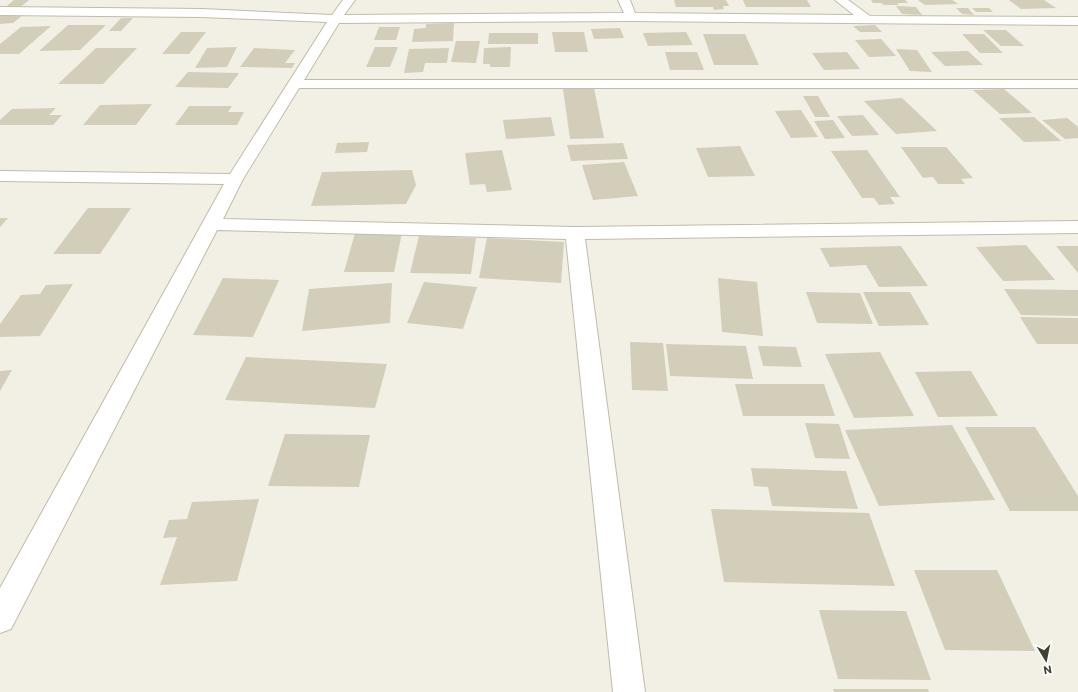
<svg xmlns="http://www.w3.org/2000/svg" width="1078" height="692" font-family="Commissioner,sans-serif">
  <rect width="100%" height="100%" fill="#f2f0e4"/>
  <g fill="#d3ceb9">
    <polygon points="14,0 29,0 22,6 7,6"/>
    <polygon points="674,0 726,0 729,6 723,6 724,9 714,10 713,7 676,7"/>
    <polygon points="743,0 807,0 811,7 746,7"/>
    <polygon points="871,0 905,0 908,3 897,3 899,5 884,5 881,3 873,3"/>
    <polygon points="918,0 952,0 958,4 925,5"/>
    <polygon points="1009,0 1044,0 1056,8 1021,9"/>
    <polygon points="896,6 916,7 922,15 902,14"/>
    <polygon points="956,8 968,8 974,15 962,14"/>
    <polygon points="972,8 989,8 993,12 976,12"/>
    <polygon points="23,15 13,23 0,24 0,16"/>
    <polygon points="121,18 133,18 121,31 109,31"/>
    <polygon points="454,23 453,41 412,42 414,29 426,28 426,24"/>
    <polygon points="68,25 106,25 80,50 39,51"/>
    <polygon points="875,25 882,32 860,32 853,26"/>
    <polygon points="51,26 19,54 0,54 0,44 21,27"/>
    <polygon points="379,27 400,27 396,40 374,40"/>
    <polygon points="620,28 624,38 594,39 591,29"/>
    <polygon points="983,30 1006,30 1024,46 1001,46"/>
    <polygon points="181,32 206,32 189,54 162,54"/>
    <polygon points="552,32 584,32 588,52 555,52"/>
    <polygon points="686,32 693,45 648,46 643,33"/>
    <polygon points="489,33 538,33 538,44 488,44"/>
    <polygon points="703,34 745,34 759,65 714,65"/>
    <polygon points="962,34 984,34 1003,53 980,53"/>
    <polygon points="881,39 896,56 869,57 855,40"/>
    <polygon points="456,41 480,41 476,63 451,62"/>
    <polygon points="237,47 227,67 195,68 207,48"/>
    <polygon points="375,47 398,47 390,67 366,67"/>
    <polygon points="511,47 510,67 490,67 490,64 483,64 484,48"/>
    <polygon points="96,48 137,48 103,84 58,84"/>
    <polygon points="254,48 295,50 285,63 295,63 292,68 240,67"/>
    <polygon points="449,48 447,63 425,63 423,72 404,73 409,49"/>
    <polygon points="896,49 917,50 932,72 910,71"/>
    <polygon points="968,51 983,65 945,66 931,52"/>
    <polygon points="665,52 697,52 704,70 670,70"/>
    <polygon points="847,52 860,69 824,70 812,53"/>
    <polygon points="188,72 239,73 228,88 175,87"/>
    <polygon points="594,88 604,138 570,139 563,89"/>
    <polygon points="1004,89 1032,113 1000,114 973,90"/>
    <polygon points="803,96 818,96 830,117 815,117"/>
    <polygon points="902,98 937,131 896,134 864,101"/>
    <polygon points="152,104 136,125 83,125 100,105"/>
    <polygon points="189,106 232,106 228,112 244,112 237,125 175,125"/>
    <polygon points="56,108 49,115 62,115 53,125 0,125 0,120 12,109"/>
    <polygon points="801,110 818,137 791,138 775,111"/>
    <polygon points="863,115 879,135 852,136 837,116"/>
    <polygon points="551,117 555,136 506,139 503,120"/>
    <polygon points="1034,117 1061,141 1024,142 999,118"/>
    <polygon points="1067,118 1078,127 1078,138 1065,139 1042,120"/>
    <polygon points="833,120 845,138 825,139 814,121"/>
    <polygon points="369,142 367,152 335,153 337,143"/>
    <polygon points="623,143 628,159 571,161 567,145"/>
    <polygon points="740,146 755,176 708,177 696,148"/>
    <polygon points="901,147 946,147 973,178 961,179 965,184 938,184 933,177 923,178"/>
    <polygon points="502,150 512,190 487,192 485,184 470,185 465,153"/>
    <polygon points="867,150 900,197 890,197 895,204 879,205 874,198 862,198 831,151"/>
    <polygon points="624,162 638,196 593,200 582,165"/>
    <polygon points="412,170 416,185 406,204 311,206 322,172"/>
    <polygon points="88,208 131,208 100,254 53,254"/>
    <polygon points="0,218 8,218 0,227"/>
    <polygon points="355,233 402,233 394,272 344,272"/>
    <polygon points="419,236 476,238 471,274 410,273"/>
    <polygon points="487,238 564,242 561,283 479,278"/>
    <polygon points="1026,245 1055,280 1003,281 976,247"/>
    <polygon points="901,246 928,286 879,287 866,265 830,267 820,248"/>
    <polygon points="1056,246 1078,246 1078,273"/>
    <polygon points="223,278 279,280 253,337 193,335"/>
    <polygon points="718,278 757,282 763,336 722,332"/>
    <polygon points="424,282 477,287 463,329 407,323"/>
    <polygon points="392,283 390,323 302,331 309,289"/>
    <polygon points="73,284 40,336 0,337 0,324 21,295 40,294 46,285"/>
    <polygon points="1004,289 1078,290 1078,316 1021,315"/>
    <polygon points="806,292 860,293 873,324 817,323"/>
    <polygon points="863,292 910,292 929,325 879,326"/>
    <polygon points="1020,317 1078,318 1078,344 1037,344"/>
    <polygon points="630,342 663,343 668,391 632,390"/>
    <polygon points="666,344 746,346 753,379 670,376"/>
    <polygon points="758,346 796,347 802,367 763,366"/>
    <polygon points="880,352 914,416 854,418 825,354"/>
    <polygon points="246,357 387,364 375,408 225,400"/>
    <polygon points="12,370 0,391 0,371"/>
    <polygon points="971,371 998,416 938,417 915,372"/>
    <polygon points="735,384 824,384 835,416 743,416"/>
    <polygon points="805,423 839,424 850,459 815,458"/>
    <polygon points="952,425 995,500 879,506 845,430"/>
    <polygon points="965,427 1035,427 1078,496 1078,511 1010,511"/>
    <polygon points="285,434 370,435 359,487 268,486"/>
    <polygon points="751,468 846,471 858,509 772,506 768,487 754,486"/>
    <polygon points="259,499 237,581 160,585 177,537 163,538 169,520 187,519 192,502"/>
    <polygon points="711,509 869,513 895,586 724,582"/>
    <polygon points="914,570 997,570 1035,651 945,650"/>
    <polygon points="819,610 906,611 931,680 838,679"/>
    <polygon points="833,689 928,689 929,692 834,692"/>
  </g>
  <g fill="none" stroke-linecap="round" stroke-linejoin="round">
    <defs>
      <polygon id="street" points="343,0 355,0 344,15 624,13 618,0 630,0 635,13 854,15 835,0 848,0 870,16 1078,17 1078,25 631,21 339,23 304,80 1078,80 1078,88 299,88 243,179 223,219 575,227 1078,221 1078,233 585,239 645,692 613,692 566,239 217,230 11,629 0,633 0,588 224,184 0,181 0,171 230,174 327,22 202,17 0,15 0,7 202,9 332,15"/>
    </defs>
    <use href="#street" stroke="#c0bca9" stroke-width="2"/>
    <use href="#street" fill="#fff" fill-rule="evenodd"/>
  </g>
  <g transform="translate(1046 660) rotate(170)" stroke="#ffffff" stroke-width="3" paint-order="stroke">
  <path d="M0-3L7 15L0 10L-7 15Z" fill="#434034"/>
  <text y="-6" font-size="11" font-weight="bold" text-anchor="middle" fill="#434034">N</text>
  </g>
</svg>
